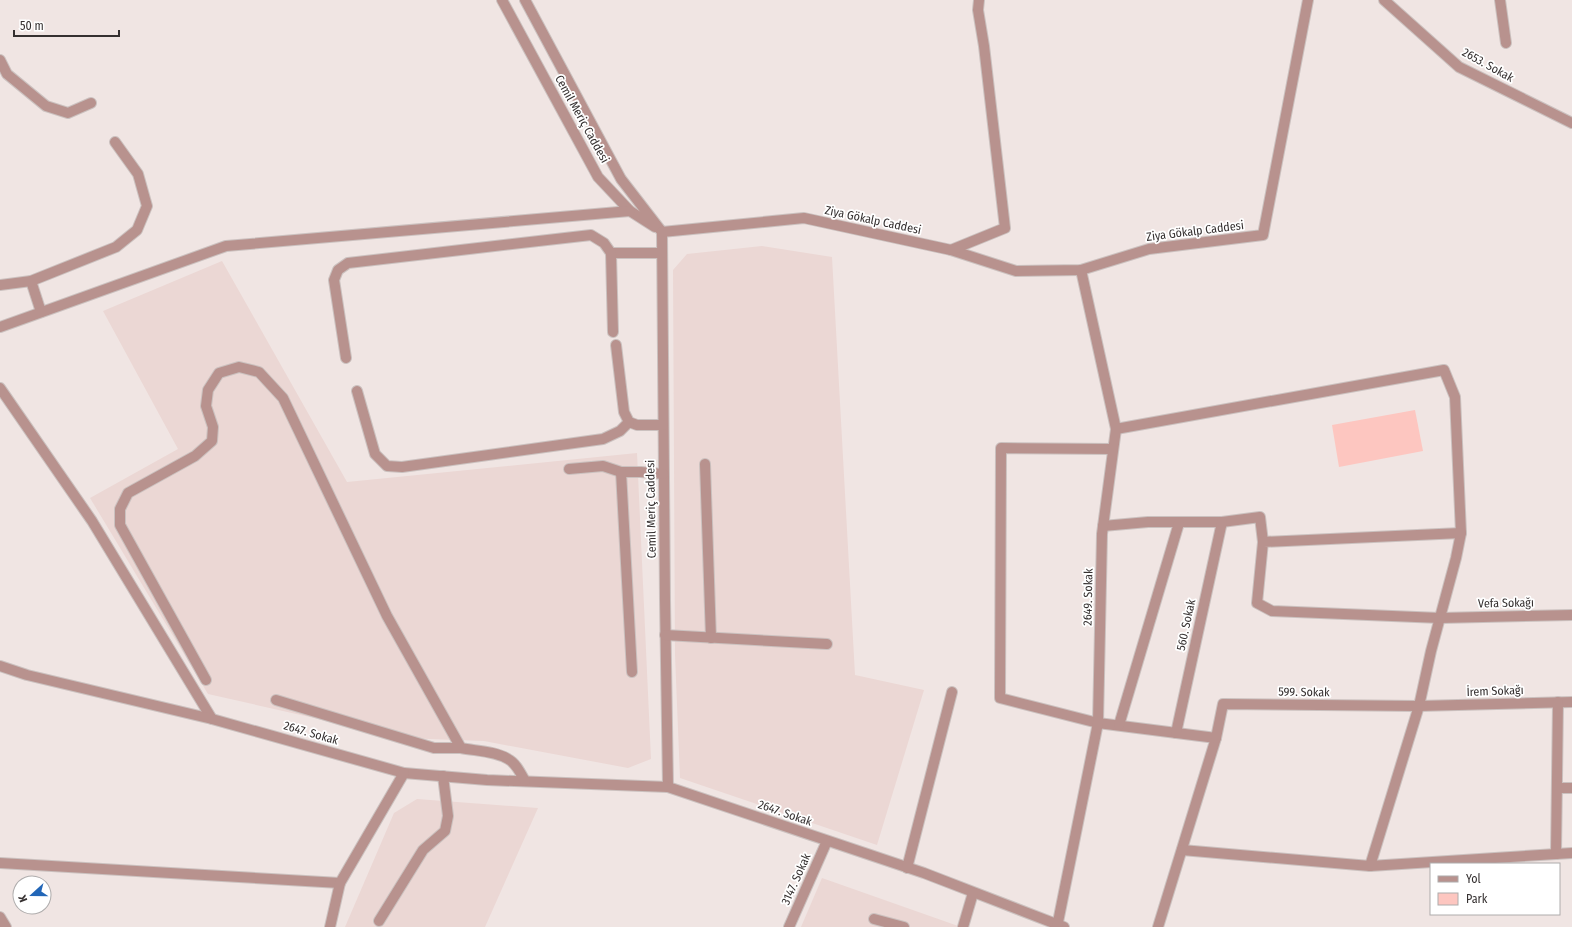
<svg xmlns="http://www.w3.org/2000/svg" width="1572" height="927" font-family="'Fira Sans Condensed',sans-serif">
  <rect width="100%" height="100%" fill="#f0e5e3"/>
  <g fill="#ebd7d4">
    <polygon points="762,246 832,257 855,675 924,690 877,845 680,778 675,655 673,270 687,254"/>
    <polygon points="222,261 347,482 637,453 651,759 628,768 484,741 403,738 208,694 90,498 178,449 103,311"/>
    <polygon points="417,799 538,808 485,927 345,927 394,813"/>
    <polygon points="822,878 961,927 801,927"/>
  </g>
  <polygon fill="#fdc6c0" points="1415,410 1423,451 1339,467 1332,425"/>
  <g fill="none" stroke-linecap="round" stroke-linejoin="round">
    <defs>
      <g id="minor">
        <polyline points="502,0 598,177 630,211 655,227"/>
        <polyline points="525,0 621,179 662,232 665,600 668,787"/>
        <polyline points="1384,0 1459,67 1572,123"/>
        <polyline points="1500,0 1506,43"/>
        <polyline points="0,60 7,74 46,106 68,113 91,103"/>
        <polyline points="662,232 804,218 951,250 1016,271 1081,270 1149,249 1263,235 1308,0"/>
        <polyline points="951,250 1005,228 984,46 978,10 979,0"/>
        <polyline points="611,253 662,253"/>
        <polyline points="31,281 41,312"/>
        <polyline points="0,285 31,281 116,247 137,230 147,206 138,174 115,142"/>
        <polyline points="0,327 226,246 630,211"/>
        <polyline points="616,345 624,412 629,422 637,425 663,425"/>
        <polyline points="346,358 334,280 338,270 348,263 591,235 604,243 611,253 613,332"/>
        <polyline points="0,388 92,521 212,719"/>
        <polyline points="357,391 375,454 387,466 402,467 603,439 620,431 629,422"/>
        <polyline points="1116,429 1444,370 1455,397 1461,533 1456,558 1431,651 1419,706 1370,866"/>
        <polyline points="1113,449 1001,448 1000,698 1098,723 1216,738 1158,927"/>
        <polyline points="705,464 711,638"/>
        <polyline points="569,469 603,466 621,472 641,472 663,474"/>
        <polyline points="621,472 632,672"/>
        <polyline points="1103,526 1148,522 1222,522 1260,517 1263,542"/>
        <polyline points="1461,533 1263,542 1257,603 1272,611 1440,618 1572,615"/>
        <polyline points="665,635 827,644"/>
        <polyline points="0,666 27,675 212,719 404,773 487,780 668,787 924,873 1064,927"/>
        <path d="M 206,680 L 120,525 L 120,509 L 128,493 L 195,456 L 212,441 L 213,427 L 206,406 L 208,390 L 219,373 L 239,367 L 259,372 L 283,398 L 387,616 L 461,748 C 476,751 495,751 508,759 C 516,763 521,774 525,781"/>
        <polyline points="276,700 434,748 461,748"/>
        <polyline points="1119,725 1179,523"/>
        <polyline points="1176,733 1222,522"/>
        <polyline points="1216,738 1223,704 1419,706 1572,702"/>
        <polyline points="1557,788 1572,788"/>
        <polyline points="1182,850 1370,866 1572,853"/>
        <polyline points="1556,854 1558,702"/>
        <polyline points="0,863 340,883"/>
        <polyline points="907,868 952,692"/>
        <polyline points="0,917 6,927"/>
        <polyline points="874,919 904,927"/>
        <polyline points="379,921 423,850 445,831 448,816 443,776"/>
        <polyline points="330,927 340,883 404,773"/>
        <polyline points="789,927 827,841"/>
        <polyline points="963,927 973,893"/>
        <polyline points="1057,927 1098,723 1102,534 1116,429 1081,270"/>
      </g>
    </defs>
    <use href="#minor" stroke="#cbc1bf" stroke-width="12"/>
    <use href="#minor" stroke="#b8928e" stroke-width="10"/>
  </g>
  <g text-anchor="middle" stroke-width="3.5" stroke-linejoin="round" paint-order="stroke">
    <g font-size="12" fill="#353030" stroke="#fff">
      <text transform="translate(1488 65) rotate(29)" y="4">2653. Sokak</text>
      <text transform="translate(582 119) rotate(61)" y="4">Cemil Meriç Caddesi</text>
      <text transform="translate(873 220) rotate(12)" y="4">Ziya Gökalp Caddesi</text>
      <text transform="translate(1195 231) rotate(-7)" y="4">Ziya Gökalp Caddesi</text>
      <text transform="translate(651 509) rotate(-91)" y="4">Cemil Meriç Caddesi</text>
      <text transform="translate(1088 597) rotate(-89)" y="4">2649. Sokak</text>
      <text transform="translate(1506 603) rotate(-1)" y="4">Vefa Sokağı</text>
      <text transform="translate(1186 625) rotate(-78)" y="4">560. Sokak</text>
      <text transform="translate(1495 691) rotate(-2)" y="4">İrem Sokağı</text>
      <text transform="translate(1304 692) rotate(1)" y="4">599. Sokak</text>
      <text transform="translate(311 733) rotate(16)" y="4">2647. Sokak</text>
      <text transform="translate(785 813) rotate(19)" y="4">2647. Sokak</text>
      <text transform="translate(796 879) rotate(-66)" y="4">3147. Sokak</text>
    </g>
  </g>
  <rect x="1430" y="863" width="130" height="52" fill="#ffffff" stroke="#aeacac"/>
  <rect x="1438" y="876" width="20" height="6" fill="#b8928e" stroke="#aeacac"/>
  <text x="1466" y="883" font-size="12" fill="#353030">Yol</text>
  <rect x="1438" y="893" width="20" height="12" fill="#fdc6c0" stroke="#aeacac"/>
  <text x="1466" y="903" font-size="12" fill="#353030">Park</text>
  <g transform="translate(32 895) rotate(249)"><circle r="19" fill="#ffffff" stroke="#aeacac"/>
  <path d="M0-3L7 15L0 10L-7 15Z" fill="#2266b7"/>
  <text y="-6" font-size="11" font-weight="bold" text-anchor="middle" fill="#353030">K</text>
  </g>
  <path d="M14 30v6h105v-6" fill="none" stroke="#353030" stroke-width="2"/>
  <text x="20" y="30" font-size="12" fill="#353030" stroke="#ffffff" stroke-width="3" paint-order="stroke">50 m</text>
</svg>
